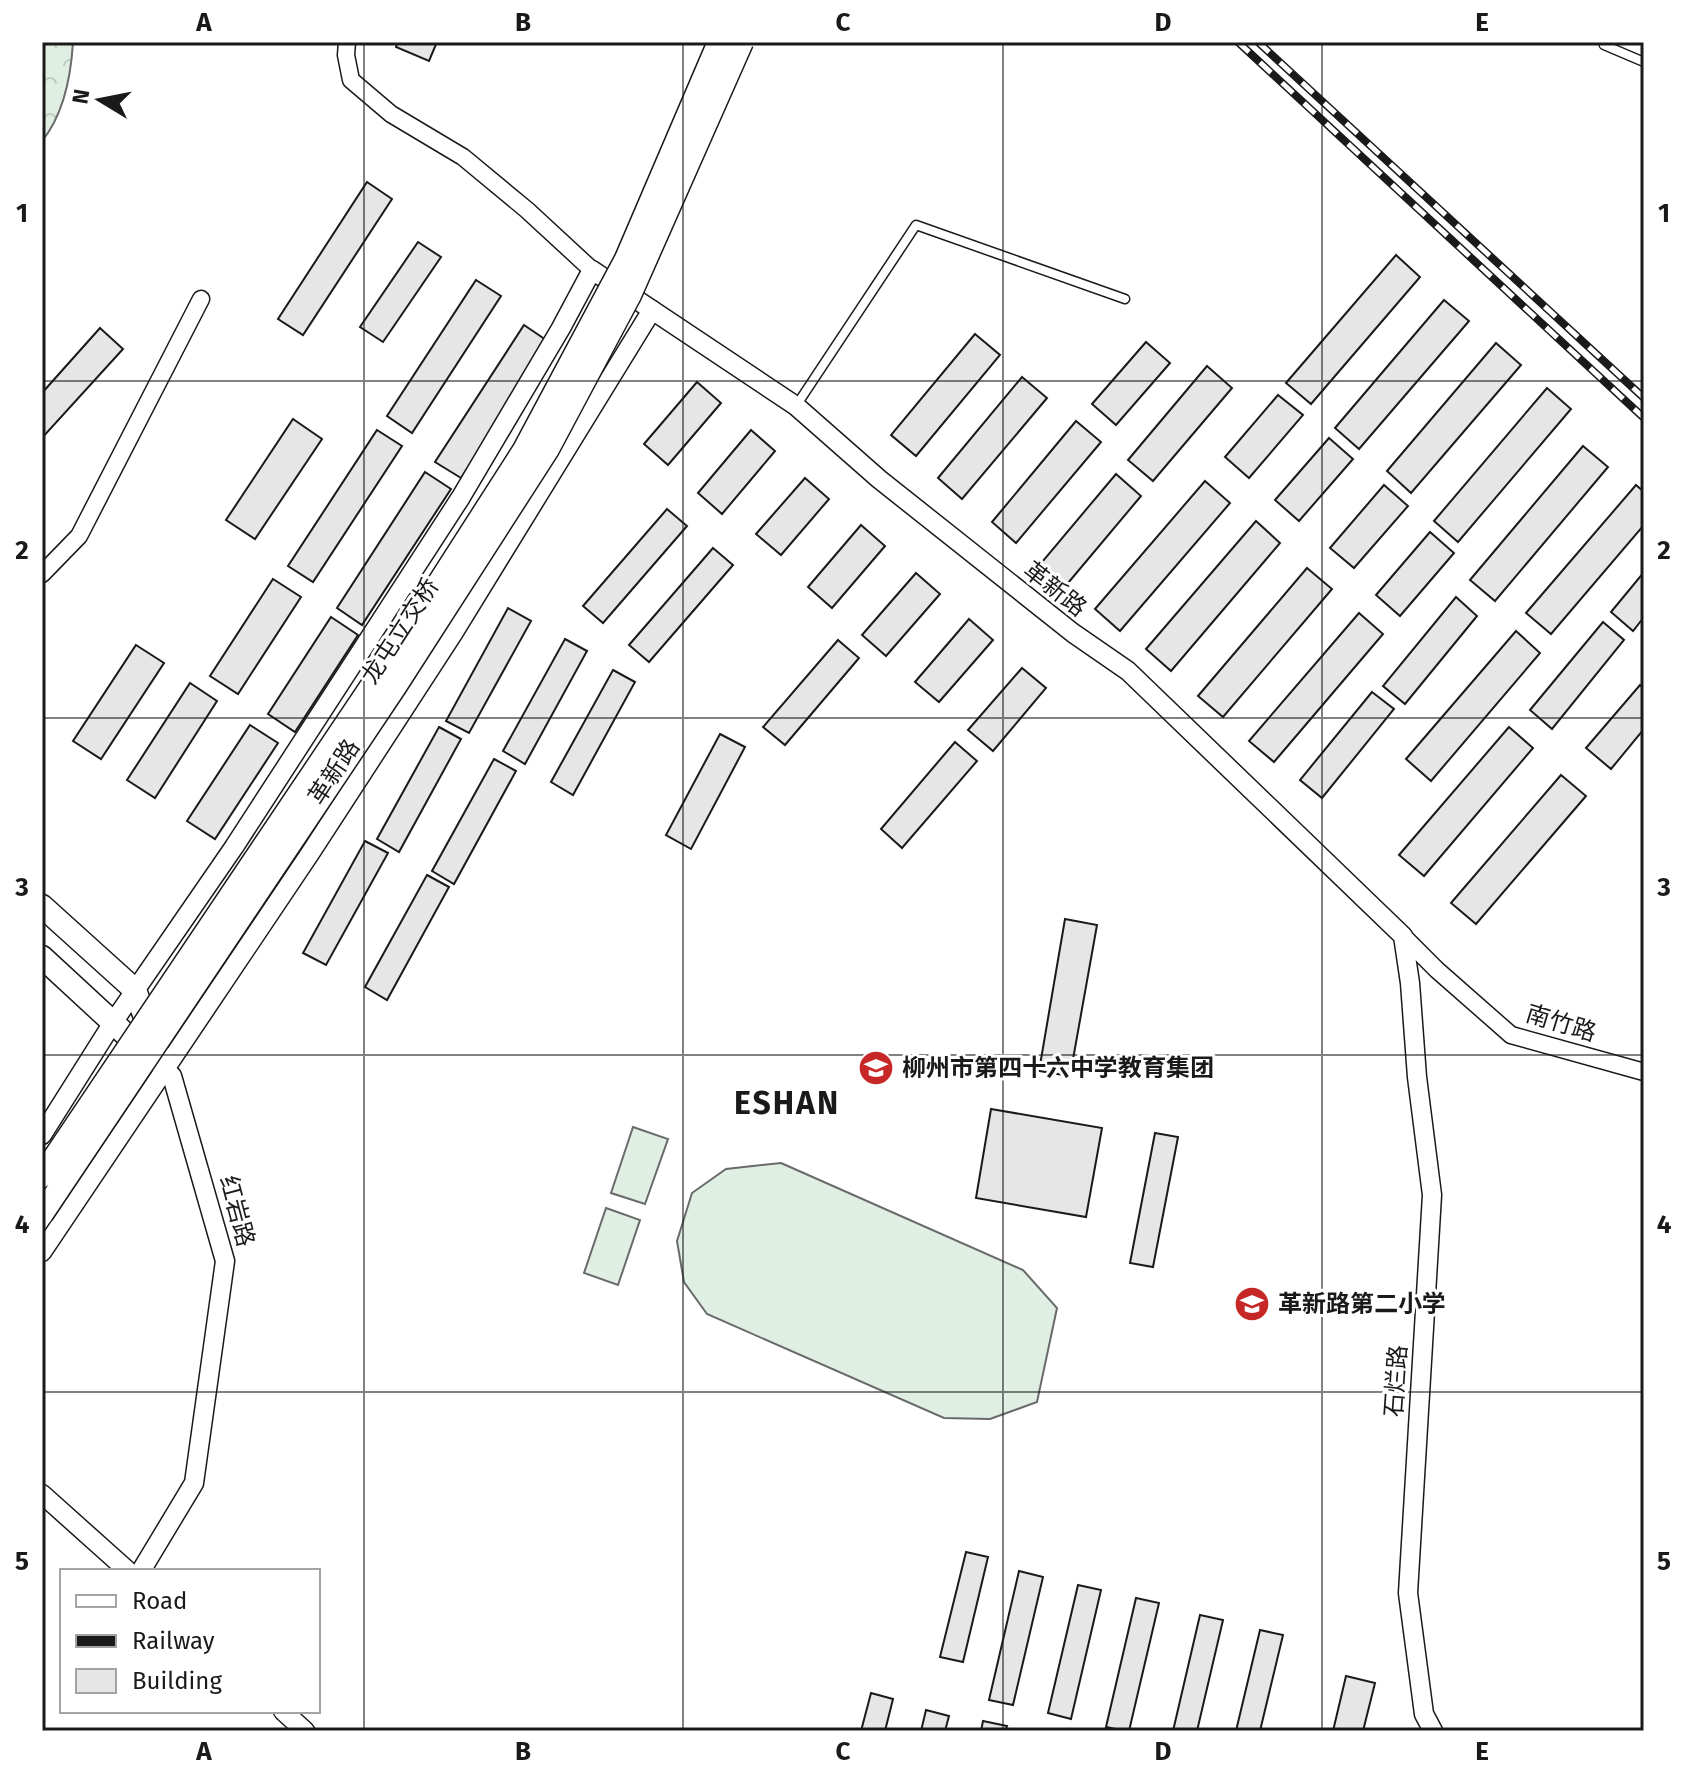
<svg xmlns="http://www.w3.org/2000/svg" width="1686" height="1773" font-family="'Fira Sans','Noto Sans SC',sans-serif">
  <defs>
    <pattern id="forest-crowns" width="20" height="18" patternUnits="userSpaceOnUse" patternTransform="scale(2)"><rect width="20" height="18" fill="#e0efe3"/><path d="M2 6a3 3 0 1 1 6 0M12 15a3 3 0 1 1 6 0" fill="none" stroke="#c0ccc2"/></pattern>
  </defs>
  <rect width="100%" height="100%" fill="#fff"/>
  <path fill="url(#forest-crowns)" stroke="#6a6a6a" stroke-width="2" d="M 42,42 L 73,42 C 71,76 64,114 42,141 Z"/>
  <g fill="#e0efe3" stroke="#6a6a6a" stroke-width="2">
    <polygon points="633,1127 668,1139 645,1204 611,1193"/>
    <polygon points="781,1163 1023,1270 1057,1308 1037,1402 990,1419 944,1418 707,1314 684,1282 677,1241 692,1193 726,1169"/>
    <polygon points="606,1208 640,1220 618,1285 584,1273"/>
  </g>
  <g fill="#e6e6e6" stroke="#1a1a1a" stroke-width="2">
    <polygon points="398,42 437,42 429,61 396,47"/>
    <polygon points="367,182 392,199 303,335 278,319"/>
    <polygon points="418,242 441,257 383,342 360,327"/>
    <polygon points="1396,255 1420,277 1311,404 1286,383"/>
    <polygon points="476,280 501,296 412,433 387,416"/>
    <polygon points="1444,300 1469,321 1359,449 1335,428"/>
    <polygon points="524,325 549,342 461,478 435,462"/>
    <polygon points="100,328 123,349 42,438 42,393"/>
    <polygon points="975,334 1000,355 916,456 891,435"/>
    <polygon points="1146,342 1170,363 1116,425 1092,404"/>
    <polygon points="1496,343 1521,365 1411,493 1387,471"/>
    <polygon points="1207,366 1232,388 1153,481 1128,460"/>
    <polygon points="1022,377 1047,398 962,499 938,478"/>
    <polygon points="697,382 721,403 668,465 644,444"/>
    <polygon points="1547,388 1571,409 1458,542 1434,521"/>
    <polygon points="1278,395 1303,415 1249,478 1225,457"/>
    <polygon points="293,419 322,439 255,539 226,520"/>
    <polygon points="1076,421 1101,442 1016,543 992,522"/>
    <polygon points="377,430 402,446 313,582 288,566"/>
    <polygon points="751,430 775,451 722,514 698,493"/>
    <polygon points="1329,438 1353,459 1299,521 1275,500"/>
    <polygon points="1583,446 1608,467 1495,601 1470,580"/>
    <polygon points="425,472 451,489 362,625 337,608"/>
    <polygon points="1116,474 1141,496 1063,589 1037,568"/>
    <polygon points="805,478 829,499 781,555 756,534"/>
    <polygon points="1205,481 1230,503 1120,631 1095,609"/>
    <polygon points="1384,485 1408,506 1354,568 1330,548"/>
    <polygon points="1636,485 1644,492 1644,525 1551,634 1526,613"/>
    <polygon points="667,509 687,526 603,623 583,606"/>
    <polygon points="1256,521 1280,543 1171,671 1146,649"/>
    <polygon points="861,525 885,546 832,608 808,587"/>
    <polygon points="1430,532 1454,553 1400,616 1376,595"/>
    <polygon points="713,548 733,565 649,662 629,645"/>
    <polygon points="1307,568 1332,589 1223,717 1198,696"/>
    <polygon points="1644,572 1644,617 1633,631 1611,612"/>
    <polygon points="916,573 940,594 886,656 862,635"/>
    <polygon points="273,579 301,597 238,694 210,676"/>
    <polygon points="1456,597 1477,616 1405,704 1383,686"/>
    <polygon points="508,608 531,621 469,733 446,721"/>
    <polygon points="1359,613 1383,634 1274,762 1249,741"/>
    <polygon points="331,617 358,635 295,732 268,714"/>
    <polygon points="969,619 993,640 939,702 915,682"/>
    <polygon points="1603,622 1624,640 1552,729 1530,710"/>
    <polygon points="1516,631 1540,653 1431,781 1406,759"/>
    <polygon points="565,639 587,651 525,764 503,751"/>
    <polygon points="838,640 859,658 785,745 763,727"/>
    <polygon points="136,645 164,663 101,759 73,741"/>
    <polygon points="1022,668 1046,688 993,751 968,730"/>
    <polygon points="613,670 635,682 573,795 551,782"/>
    <polygon points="190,683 217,701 155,798 127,780"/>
    <polygon points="1640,685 1644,689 1644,729 1611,769 1586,748"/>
    <polygon points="1372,692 1394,709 1322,798 1300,780"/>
    <polygon points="250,725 278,743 215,839 187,821"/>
    <polygon points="439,727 461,739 399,852 377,839"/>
    <polygon points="1509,727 1533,748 1424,876 1399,855"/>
    <polygon points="720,734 745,747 691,849 666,835"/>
    <polygon points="955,742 977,761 902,848 881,829"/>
    <polygon points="494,759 516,771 454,884 432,871"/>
    <polygon points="1561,775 1586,796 1476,924 1451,903"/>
    <polygon points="365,841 388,853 326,965 303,953"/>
    <polygon points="427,875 449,887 387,1000 365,987"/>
    <polygon points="1065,919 1097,925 1070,1076 1039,1071"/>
    <polygon points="991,1109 1102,1128 1086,1217 976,1198"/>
    <polygon points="1155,1133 1178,1137 1153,1267 1130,1263"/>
    <polygon points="966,1552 988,1557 963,1662 940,1657"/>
    <polygon points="1019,1571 1043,1577 1013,1705 989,1700"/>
    <polygon points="1078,1585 1101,1590 1071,1719 1048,1713"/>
    <polygon points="1136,1598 1159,1603 1129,1731 1125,1731 1106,1727"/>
    <polygon points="1200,1615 1223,1620 1197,1731 1173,1731"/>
    <polygon points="1260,1630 1283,1635 1260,1731 1236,1731"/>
    <polygon points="1346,1676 1375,1683 1363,1731 1333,1731"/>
    <polygon points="871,1693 893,1699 885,1731 861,1731"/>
    <polygon points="926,1710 949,1716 945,1731 921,1731"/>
    <polygon points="983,1721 1007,1726 1005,1731 981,1731"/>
  </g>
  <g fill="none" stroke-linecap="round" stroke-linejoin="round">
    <defs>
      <g id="service">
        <polyline points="1604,45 1644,62"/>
        <polyline points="796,406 916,225 1125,299"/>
      </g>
      <g id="minor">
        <polyline points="347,42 346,55 351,80 391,114 463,157 527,210 592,270"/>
        <polyline points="42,574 79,536 201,299"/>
        <polyline points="1403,936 1437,970 1511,1035 1644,1072"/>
      </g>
      <g id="tertiary">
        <polyline points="42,1135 112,1024 234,847 461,497 561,328 592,270 796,406 879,479 1073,633 1128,671 1403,936 1410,983 1417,1077 1432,1195 1408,1593 1424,1714 1433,1731"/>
        <polyline points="42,1252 311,852 454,632 652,310"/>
        <polyline points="42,1494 128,1571"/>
        <polyline points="141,1571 194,1483 225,1261 172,1076 164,1069"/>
        <polyline points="283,1711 305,1731"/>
      </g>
      <g id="secondary">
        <polyline points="42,906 135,990 164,1069"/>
        <polyline points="42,957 147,1054"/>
      </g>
    </defs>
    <use href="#service" stroke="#1a1a1a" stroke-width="11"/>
    <use href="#minor" stroke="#1a1a1a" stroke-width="19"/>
    <use href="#tertiary" stroke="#1a1a1a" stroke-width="21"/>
    <use href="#secondary" stroke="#1a1a1a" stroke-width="25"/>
    <use href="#service" stroke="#fff" stroke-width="8"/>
    <use href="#minor" stroke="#fff" stroke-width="16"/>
    <use href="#tertiary" stroke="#fff" stroke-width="18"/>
    <use href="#secondary" stroke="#fff" stroke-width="22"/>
    <defs>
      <g id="rail">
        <polyline points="1238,42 1644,418"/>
        <polyline points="1258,42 1644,398"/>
      </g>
    </defs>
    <use href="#rail" stroke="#1a1a1a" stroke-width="8"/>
    <use href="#rail" stroke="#fff" stroke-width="5" stroke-dasharray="15" stroke-linecap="butt"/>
    <defs>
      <g id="secondary-bridge">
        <polyline points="42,1176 399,645 524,450 626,259 719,42"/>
        <polyline points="42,1214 395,687 548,449 630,295 742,42"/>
      </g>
    </defs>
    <use href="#secondary-bridge" stroke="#1a1a1a" stroke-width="25" stroke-linecap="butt"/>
    <use href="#secondary-bridge" stroke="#fff" stroke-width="22"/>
  </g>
  <path fill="none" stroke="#1a1a1a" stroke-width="2" stroke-opacity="0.55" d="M 364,42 L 364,1731M 683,42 L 683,1731M 1003,42 L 1003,1731M 1322,42 L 1322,1731M 42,381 L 1644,381M 42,718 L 1644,718M 42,1055 L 1644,1055M 42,1392 L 1644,1392"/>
  <defs>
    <symbol id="school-disc" viewBox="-11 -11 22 22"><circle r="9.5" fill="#c62828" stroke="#fff"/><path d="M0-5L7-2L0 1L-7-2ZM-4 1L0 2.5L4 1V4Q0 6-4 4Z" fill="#fff"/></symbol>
  </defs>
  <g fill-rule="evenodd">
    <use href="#school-disc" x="856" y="1048" width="40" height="40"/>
    <use href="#school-disc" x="1232" y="1284" width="40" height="40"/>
  </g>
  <g text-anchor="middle" stroke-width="6" stroke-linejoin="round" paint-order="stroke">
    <g font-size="24" fill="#1a1a1a" stroke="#fff">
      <text transform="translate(1055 589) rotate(38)" y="8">革新路</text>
      <text transform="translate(400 631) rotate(-57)" y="8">龙屯立交桥</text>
      <text transform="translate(334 772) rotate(-57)" y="8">革新路</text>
      <text transform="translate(1561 1023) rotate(17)" y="8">南竹路</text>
      <text transform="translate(237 1211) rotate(75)" y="8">红岩路</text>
      <text transform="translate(1396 1381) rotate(-86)" y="8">石烂路</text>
    </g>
    <g font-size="24" font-weight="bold" fill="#1a1a1a" stroke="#fff" text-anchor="start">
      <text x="902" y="1076">柳州市第四十六中学教育集团</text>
      <text x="1278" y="1312">革新路第二小学</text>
    </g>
    <g font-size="32" font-weight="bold" letter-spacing="2" fill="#1a1a1a" stroke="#fff">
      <text x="787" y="1114">ESHAN</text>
    </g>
  </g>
  <rect width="1686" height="1773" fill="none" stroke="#ffffff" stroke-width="88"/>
  <rect x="60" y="1569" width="260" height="144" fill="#ffffff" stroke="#a3a3a3" stroke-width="2"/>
  <rect x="76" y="1595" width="40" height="12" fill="#ffffff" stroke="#a3a3a3" stroke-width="2"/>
  <text x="132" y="1609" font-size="24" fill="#1a1a1a">Road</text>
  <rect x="76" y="1635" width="40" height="12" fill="#1a1a1a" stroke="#a3a3a3" stroke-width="2"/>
  <text x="132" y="1649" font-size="24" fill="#1a1a1a">Railway</text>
  <rect x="76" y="1669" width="40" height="24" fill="#e6e6e6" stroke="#a3a3a3" stroke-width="2"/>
  <text x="132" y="1689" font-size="24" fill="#1a1a1a">Building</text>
  <g transform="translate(100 100) rotate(280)" stroke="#ffffff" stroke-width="6" paint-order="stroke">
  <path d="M0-6L14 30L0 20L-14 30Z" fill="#1a1a1a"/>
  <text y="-12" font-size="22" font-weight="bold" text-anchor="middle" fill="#1a1a1a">N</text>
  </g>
  <rect x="44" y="44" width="1598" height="1685" fill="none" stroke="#1a1a1a" stroke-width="3"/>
  <g font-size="26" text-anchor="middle" font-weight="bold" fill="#1a1a1a">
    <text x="204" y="31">A</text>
    <text x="523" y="31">B</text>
    <text x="843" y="31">C</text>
    <text x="1163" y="31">D</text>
    <text x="1482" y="31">E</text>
    <text x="22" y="222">1</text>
    <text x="1664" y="222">1</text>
    <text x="22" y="559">2</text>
    <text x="1664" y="559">2</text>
    <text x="22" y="896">3</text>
    <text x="1664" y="896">3</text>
    <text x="22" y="1233">4</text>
    <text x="1664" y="1233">4</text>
    <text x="22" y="1570">5</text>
    <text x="1664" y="1570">5</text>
    <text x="204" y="1760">A</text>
    <text x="523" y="1760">B</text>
    <text x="843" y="1760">C</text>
    <text x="1163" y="1760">D</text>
    <text x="1482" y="1760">E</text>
  </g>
</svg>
